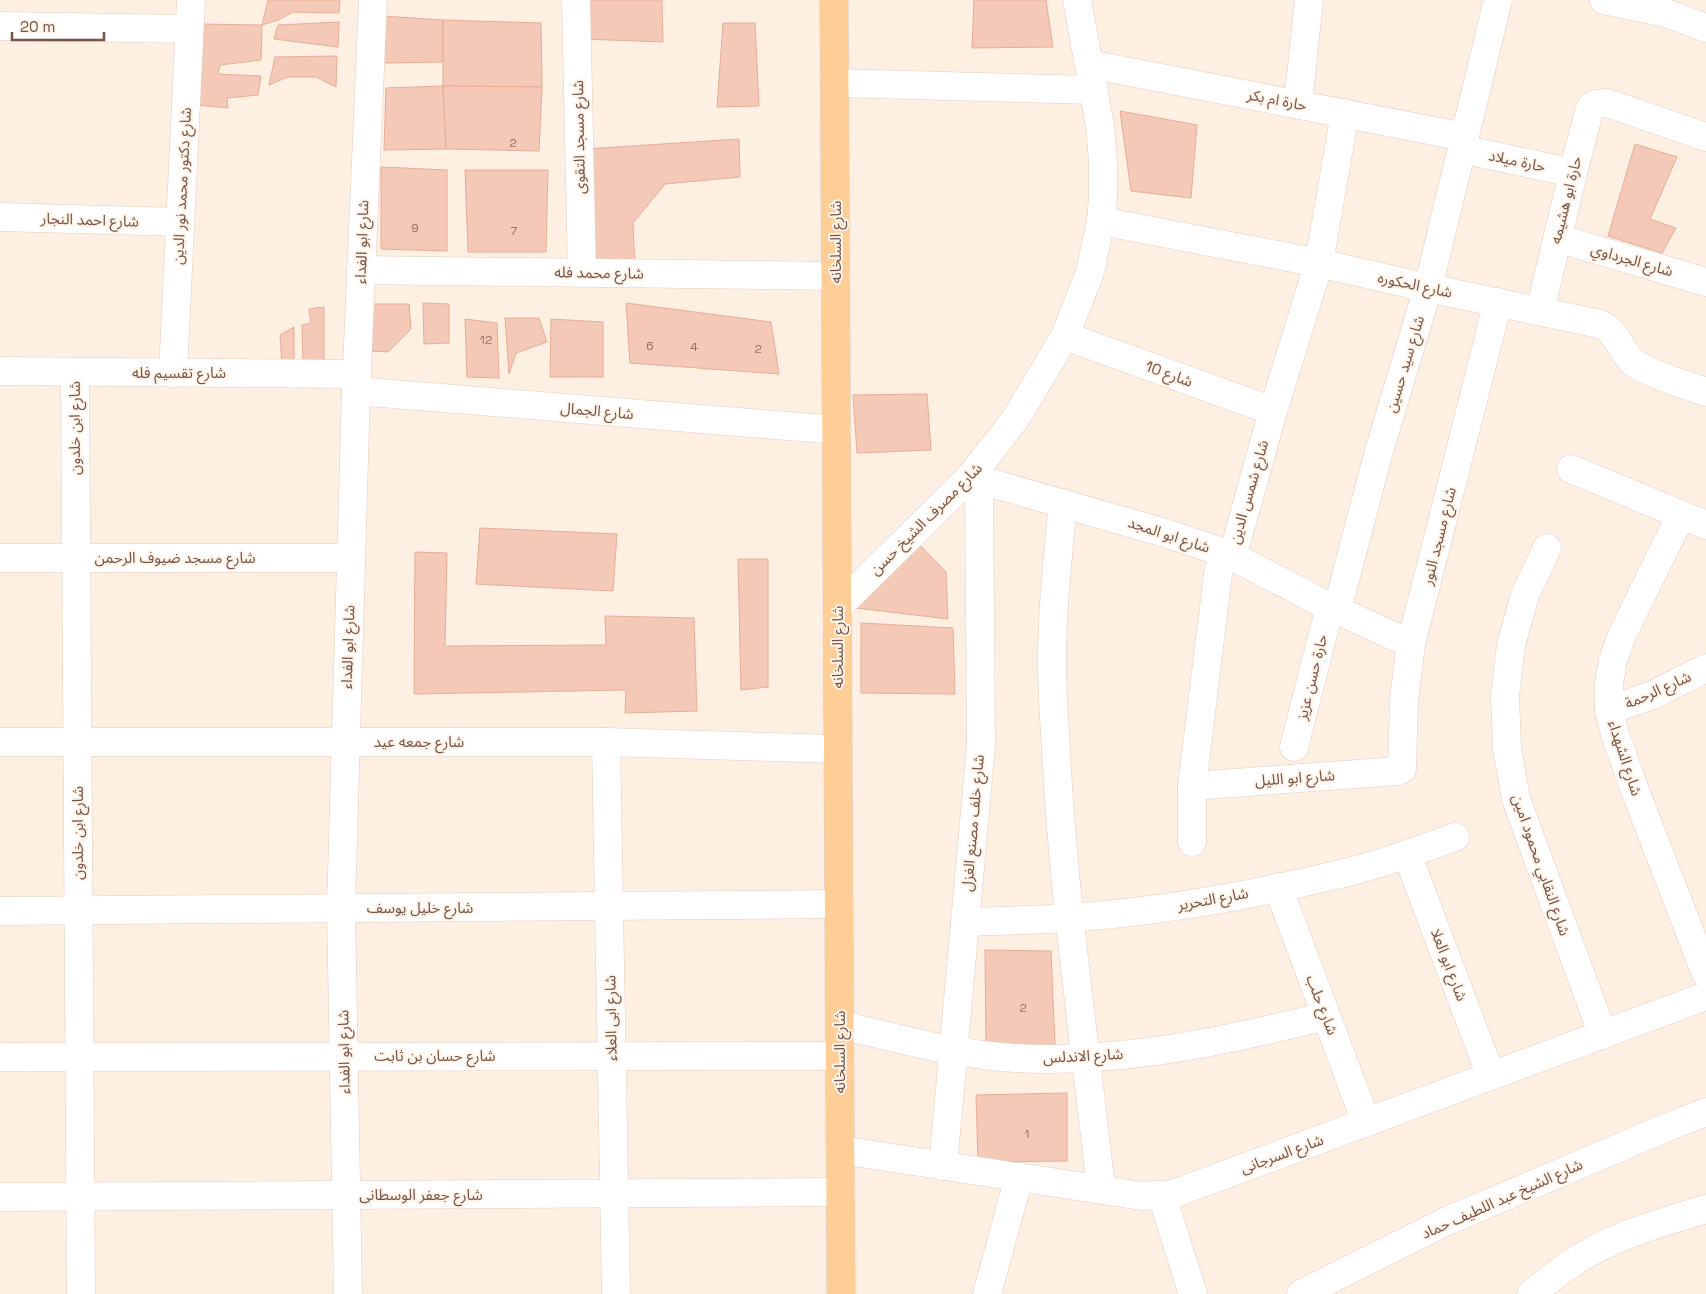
<svg xmlns="http://www.w3.org/2000/svg" width="1706" height="1294" font-family="'Space Grotesk','Noto Sans Arabic',sans-serif">
  <rect width="100%" height="100%" fill="#fdefe1"/>
  <g fill="#f4c9b7" stroke="#e8ad97">
    <polygon points="268,0 340,0 339,13 293,12 278,20 262,25"/>
    <polygon points="583,0 662,0 663,42 584,39"/>
    <polygon points="974,0 1046,0 1053,47 972,48"/>
    <polygon points="383,16 443,20 443,62 384,63"/>
    <polygon points="443,20 541,23 542,87 443,86"/>
    <polygon points="339,22 338,47 274,39 278,25"/>
    <polygon points="723,23 755,23 759,106 717,107"/>
    <polygon points="198,24 262,25 261,60 220,65 218,74 261,76 258,95 227,98 228,108 196,105"/>
    <polygon points="337,56 336,87 316,77 288,77 269,85 275,57"/>
    <polygon points="443,86 446,149 384,150 386,88"/>
    <polygon points="443,86 542,87 539,151 446,149"/>
    <polygon points="1120,111 1197,125 1191,198 1131,191"/>
    <polygon points="739,139 740,177 665,184 633,223 635,267 589,266 586,149"/>
    <polygon points="1635,144 1677,157 1650,219 1676,228 1662,253 1608,236"/>
    <polygon points="381,167 447,170 447,251 381,249"/>
    <polygon points="465,170 548,170 546,252 468,252"/>
    <polygon points="423,303 449,304 449,343 424,344"/>
    <polygon points="626,303 771,322 779,374 630,363"/>
    <polygon points="368,304 409,304 411,329 388,352 369,351"/>
    <polygon points="324,307 324,366 303,365 302,325 311,323 309,309"/>
    <polygon points="505,318 539,318 547,342 516,353 509,374"/>
    <polygon points="465,319 497,323 499,378 467,377"/>
    <polygon points="551,319 603,322 603,377 550,377"/>
    <polygon points="294,327 294,364 282,366 280,335"/>
    <polygon points="927,394 931,450 857,453 853,395"/>
    <polygon points="480,528 617,534 613,591 476,584"/>
    <polygon points="916,541 946,572 948,619 848,607"/>
    <polygon points="415,552 447,553 445,646 606,645 605,616 694,618 697,711 625,713 626,690 414,694"/>
    <polygon points="738,559 768,559 768,687 741,690"/>
    <polygon points="861,623 953,628 955,694 861,693"/>
    <polygon points="985,950 1051,951 1055,1045 986,1048"/>
    <polygon points="1067,1093 1067,1161 978,1162 976,1095"/>
  </g>
  <g fill="none" stroke-linecap="round" stroke-linejoin="round">
    <defs>
      <g id="street">
        <polyline points="576,0 582,273"/>
        <polyline points="1604,0 1666,13 1706,28"/>
        <polyline points="0,26 189,29"/>
        <polyline points="1089,64 1465,137"/>
        <polyline points="835,83 1094,90"/>
        <polyline points="1298,104 1309,0"/>
        <polyline points="1462,149 1573,173"/>
        <polyline points="0,217 180,222"/>
        <path d="M 1101,221 L 1319,263 L 1428,288 L 1600,324 C 1617,331 1620,350 1633,362 C 1646,373 1688,386 1706,392"/>
        <polyline points="1557,238 1706,282"/>
        <polyline points="361,270 836,276"/>
        <polyline points="1540,311 1573,173 1590,108 1595,104 1607,103 1706,137"/>
        <polyline points="1065,336 1273,411"/>
        <polyline points="0,371 357,374"/>
        <polyline points="75,372 81,1294"/>
        <polyline points="173,373 191,0"/>
        <polyline points="356,391 837,430"/>
        <polyline points="1571,469 1706,525"/>
        <polyline points="970,477 1165,533 1228,554 1330,607 1411,644"/>
        <path d="M 1063,503 C 1058,556 1052,609 1052,662 C 1052,690 1054,720 1056,749 C 1063,896 1085,1042 1101,1189"/>
        <polyline points="1681,515 1622,635 1613,660 1609,684 1609,710 1615,734 1634,788 1706,974"/>
        <polyline points="1547,548 1525,595 1511,645 1505,696 1507,748 1516,799 1603,1035"/>
        <polyline points="0,558 351,558"/>
        <polyline points="838,607 970,477 1016,418 1065,336 1090,272 1101,221 1103,197 1103,161 1100,126 1077,0"/>
        <polyline points="1337,610 1379,451 1428,288 1498,0"/>
        <polyline points="1609,710 1653,695 1706,668"/>
        <polyline points="0,742 606,742 838,749"/>
        <polyline points="606,742 616,1294"/>
        <polyline points="1294,747 1330,607"/>
        <polyline points="1192,786 1398,771 1402,769 1404,699 1411,644 1498,302"/>
        <polyline points="1192,842 1192,786 1218,574 1221,563 1236,544 1273,411 1319,263 1345,113"/>
        <polyline points="1407,854 1491,1076"/>
        <polyline points="1278,887 1366,1122"/>
        <polyline points="0,911 839,904"/>
        <path d="M 965,922 C 999,921 1033,920 1067,918 C 1157,912 1248,896 1336,875 C 1376,866 1416,851 1455,837"/>
        <path d="M 840,1025 C 897,1038 956,1055 1015,1058 C 1120,1064 1225,1041 1326,1016"/>
        <polyline points="0,1057 840,1056"/>
        <polyline points="841,1150 1142,1196 1173,1194 1706,996"/>
        <polyline points="943,1166 981,745 979,480"/>
        <polyline points="1162,1196 1193,1294"/>
        <polyline points="0,1197 841,1192"/>
        <polyline points="348,1294 341,908 356,391 373,0"/>
        <polyline points="987,1294 1019,1177"/>
        <polyline points="1301,1294 1447,1221 1670,1126 1706,1112"/>
        <path d="M 1531,1294 C 1543,1285 1555,1274 1568,1266 C 1609,1237 1659,1223 1706,1209"/>
      </g>
      <polyline id="primary" points="834,0 841,1294"/>
    </defs>
    <use href="#street" stroke="#e4ccbf" stroke-width="29"/>
    <use href="#primary" stroke="#d9cfcb" stroke-width="29"/>
    <use href="#street" stroke="#fff" stroke-width="28"/>
    <use href="#primary" stroke="#ffcd96" stroke-width="28"/>
  </g>
  <g text-anchor="middle" stroke-width="4" stroke-linejoin="round" paint-order="stroke">
    <g font-size="12" fill="#967063">
      <text x="513" y="147">2</text>
      <text x="415" y="232">9</text>
      <text x="514" y="235">7</text>
      <text x="486" y="344">12</text>
      <text x="650" y="350">6</text>
      <text x="694" y="351">4</text>
      <text x="758" y="353">2</text>
      <text x="1023" y="1012">2</text>
      <text x="1027" y="1138">1</text>
    </g>
    <g font-size="15" fill="#765247" stroke="#fff4e8">
      <text transform="translate(1277 100) rotate(11)" y="5">حارة ام بكر</text>
      <text transform="translate(579 137) rotate(-91)" y="5">شارع مسجد التقوى</text>
      <text transform="translate(1517 161) rotate(12)" y="5">حارة ميلاد</text>
      <text transform="translate(182 186) rotate(-87)" y="5">شارع دكتور محمد نور الدين</text>
      <text transform="translate(1566 200) rotate(-76)" y="5">حارة ابو هشيمه</text>
      <text transform="translate(90 220) rotate(2)" y="5">شارع احمد النجار</text>
      <text transform="translate(362 242) rotate(-88)" y="5">شارع ابو الفداء</text>
      <text transform="translate(836 242) rotate(-90)" y="5">شارع السلخانه</text>
      <text transform="translate(1632 260) rotate(16)" y="5">شارع الجرداوي</text>
      <text transform="translate(599 273) rotate(1)" y="5">شارع محمد فله</text>
      <text transform="translate(1415 285) rotate(12)" y="5">شارع الحكوره</text>
      <text transform="translate(1405 364) rotate(-73)" y="5">شارع سيد حسين</text>
      <text x="179" y="378">شارع تقسيم فله</text>
      <text transform="translate(1169 374) rotate(20)" y="5">شارع 10</text>
      <text transform="translate(597 411) rotate(5)" y="5">شارع الجمال</text>
      <text transform="translate(75 428) rotate(-90)" y="5">شارع ابن خلدون</text>
      <text transform="translate(1249 492) rotate(-74)" y="5">شارع شمس الدين</text>
      <text transform="translate(926 519) rotate(-45)" y="5">شارع مصرف الشيخ حسن</text>
      <text transform="translate(1169 535) rotate(18)" y="5">شارع ابو المجد</text>
      <text transform="translate(1439 536) rotate(-76)" y="5">شارع مسجد النور</text>
      <text x="175" y="563">شارع مسجد ضيوف الرحمن</text>
      <text transform="translate(348 647) rotate(-88)" y="5">شارع ابو الفداء</text>
      <text transform="translate(838 647) rotate(-90)" y="5">شارع السلخانه</text>
      <text transform="translate(1312 677) rotate(-76)" y="5">حارة حسن عزيز</text>
      <text transform="translate(1658 690) rotate(-24)" y="5">شارع الرحمة</text>
      <text x="419" y="747">شارع جمعه عيد</text>
      <text transform="translate(1625 758) rotate(72)" y="5">شارع الشهداء</text>
      <text transform="translate(1295 778) rotate(-4)" y="5">شارع ابو الليل</text>
      <text transform="translate(973 823) rotate(-85)" y="5">شارع خلف مصنع الغزل</text>
      <text transform="translate(78 833) rotate(-90)" y="5">شارع ابن خلدون</text>
      <text transform="translate(1541 865) rotate(71)" y="5">شارع النقابي محمود امين</text>
      <text transform="translate(1213 899) rotate(-10)" y="5">شارع التحرير</text>
      <text x="420" y="913">شارع خليل يوسف</text>
      <text transform="translate(1449 965) rotate(69)" y="5">شارع ابو العلا</text>
      <text transform="translate(1322 1005) rotate(69)" y="5">شارع حلب</text>
      <text transform="translate(611 1018) rotate(-91)" y="5">شارع ابى العلاء</text>
      <text transform="translate(344 1052) rotate(-91)" y="5">شارع ابو الفداء</text>
      <text transform="translate(840 1052) rotate(-90)" y="5">شارع السلخانه</text>
      <text x="435" y="1061">شارع حسان بن ثابت</text>
      <text transform="translate(1083 1056) rotate(-3)" y="5">شارع الاندلس</text>
      <text transform="translate(1282 1154) rotate(-20)" y="5">شارع السرجانى</text>
      <text x="421" y="1200">شارع جعفر الوسطانى</text>
      <text transform="translate(1502 1199) rotate(-24)" y="5">شارع الشيخ عبد اللطيف حماد</text>
    </g>
  </g>
  <path d="M12 32v8h92v-8" fill="none" stroke="#765247" stroke-width="2.5"/>
  <text x="20" y="32" font-size="15" fill="#765247" stroke="#fff4e8" stroke-width="4" paint-order="stroke">20 m</text>
</svg>
